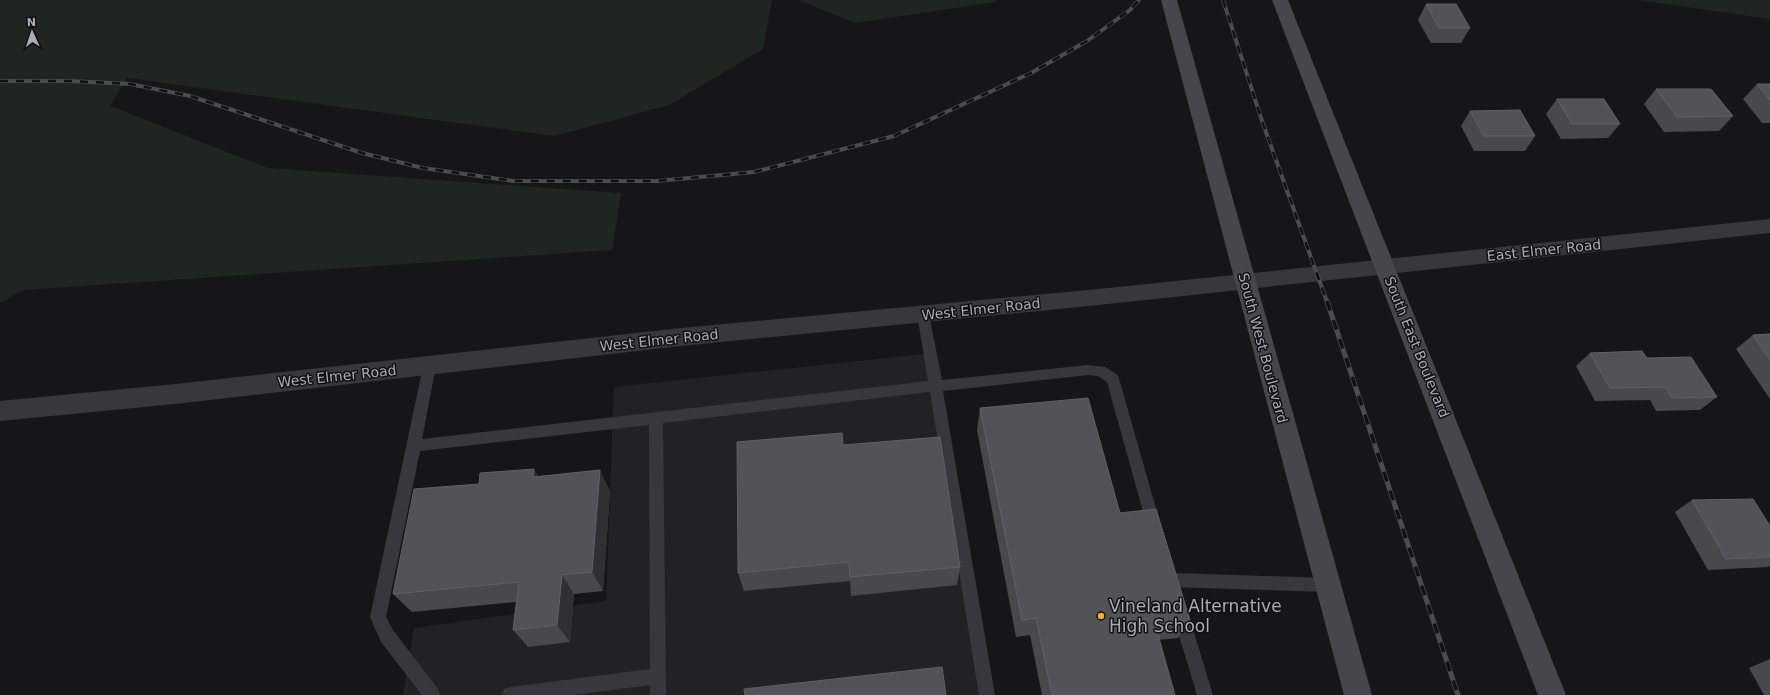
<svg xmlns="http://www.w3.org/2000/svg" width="1770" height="695" font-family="'DejaVu Sans',sans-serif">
  <rect width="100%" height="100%" fill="#161618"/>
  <polygon fill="#222225" points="924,354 990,695 403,695 414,628 606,601 614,387"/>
  <g fill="#1e261f">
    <polygon points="0,0 772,0 763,49 669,105 555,136 127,78 110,106 268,168 621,193 612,250 23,290 0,303"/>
    <polygon points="799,0 997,0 995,2 855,23"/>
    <polygon points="1638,0 1770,0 1770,19"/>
  </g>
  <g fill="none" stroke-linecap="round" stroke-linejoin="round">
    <g fill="#37383d" fill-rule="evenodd">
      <polygon points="923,309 927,310 929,314 942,380 1088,365 1105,367 1118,375 1161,526 1159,531 1154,533 1149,531 1147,526 1107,382 1098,376 1088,375 943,391 995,695 979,695 930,392 663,423 666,695 650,695 650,685 574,695 502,695 504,689 510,687 650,669 649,425 420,451 386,617 393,630 438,689 440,695 422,695 381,642 370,617 424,362 429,361 434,362 436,366 422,439 928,381 917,314 919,310"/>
      <polygon points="1167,564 1172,566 1175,573 1328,578 1333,580 1336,585 1333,590 1328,592 1170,587 1165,585 1159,571 1162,566"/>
      <polygon points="1180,605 1186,608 1188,613 1213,695 1197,695 1172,613 1174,608"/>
    </g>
    <polygon fill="#37383d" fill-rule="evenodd" points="1770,219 1770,233 1089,306 681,346 175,404 0,421 0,401 175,384 681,328 1089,290"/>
    <g fill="#45474d" fill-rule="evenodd">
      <polygon points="1161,0 1177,0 1372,695 1344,695"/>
      <polygon points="1272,0 1288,0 1566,695 1538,695"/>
    </g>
    <defs>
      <g id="rail-far1">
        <polyline points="1223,0 1262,121 1327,302"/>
        <polyline points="0,81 70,81 130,84 190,96 362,153 423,168 513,181 657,181 754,172 894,136 1031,73 1087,41 1130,10 1139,0"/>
      </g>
      <polyline id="rail" points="1327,301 1458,695"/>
    </defs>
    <use href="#rail-far1" stroke="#4a4c52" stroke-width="4"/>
    <use href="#rail" stroke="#4a4c52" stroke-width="5"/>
    <use href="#rail-far1" stroke="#111113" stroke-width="2.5" stroke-dasharray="8" stroke-linecap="butt"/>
    <use href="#rail" stroke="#111113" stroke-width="3.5" stroke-dasharray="10" stroke-linecap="butt"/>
  </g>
  <g fill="#47494d">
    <polygon points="1426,4 1470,28 1461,43 1431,43 1418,20"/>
    <polygon points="1757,84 1770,84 1770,123 1762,123 1743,99"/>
    <polygon points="1656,89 1733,116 1719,131 1664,132 1644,104"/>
    <polygon points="1557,99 1620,124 1608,138 1561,139 1546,114"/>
    <polygon points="1470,111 1535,136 1525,151 1474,151 1461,126"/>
    <polygon points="1770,334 1770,399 1736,349 1753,335"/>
    <polygon points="1590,353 1647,358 1717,397 1700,410 1656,411 1650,400 1595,401 1576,366"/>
    <polygon points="980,408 1120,513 1190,620 1178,638 1159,640 1175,695 1042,695 1030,635 1016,637 977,430"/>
    <polygon points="843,445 960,567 957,585 851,596 850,581 744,591 738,573"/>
    <polygon points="538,476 610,491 603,591 574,594 570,642 528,647 513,630 516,602 412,612 393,594 479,484"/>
    <polygon points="1692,500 1770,526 1770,566 1768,567 1708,570 1675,512"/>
    <polygon points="1770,659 1770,695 1764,695 1749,668"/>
  </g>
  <g fill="#2f3033">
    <polygon points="534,469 546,489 533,477"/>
    <polygon points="600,470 610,491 603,591 592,572"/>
    <polygon points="562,575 574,594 570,642 557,625"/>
  </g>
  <g fill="#525359" stroke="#5f6168">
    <polygon points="1426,4 1456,4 1470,28 1439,28"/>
    <polygon points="1757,84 1770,84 1770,100"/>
    <polygon points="1656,89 1711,89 1733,116 1677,117"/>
    <polygon points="1557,99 1604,99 1620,124 1572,124"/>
    <polygon points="1520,110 1535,136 1484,136 1470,111"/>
    <polygon points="1770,334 1770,360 1753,335"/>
    <polygon points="1642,351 1647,358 1691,357 1717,397 1672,398 1665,387 1610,388 1590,353"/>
    <polygon points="1088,398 1120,513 1156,509 1190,620 1155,624 1175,695 1052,695 1036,618 1022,620 980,408"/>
    <polygon points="842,433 843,445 940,437 960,567 850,577 849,562 738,573 737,442"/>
    <polygon points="534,469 533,477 600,470 592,572 562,575 557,625 513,630 519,582 393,594 414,489 479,484 480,473"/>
    <polygon points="1753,499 1770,526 1770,557 1726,559 1692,500"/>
    <polygon points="942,667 946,695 745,695 744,689"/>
  </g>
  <circle fill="#f2b134" stroke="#111113" stroke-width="1.5" cx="1101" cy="616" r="4"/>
  <g text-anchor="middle" stroke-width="3" stroke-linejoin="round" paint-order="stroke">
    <g font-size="14" fill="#a8adb8" stroke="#111113">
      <text transform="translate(1544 250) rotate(-6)" y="5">East Elmer Road</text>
      <text transform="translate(981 309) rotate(-6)" y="5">West Elmer Road</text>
      <text transform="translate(659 340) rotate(-6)" y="5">West Elmer Road</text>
      <text transform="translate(1417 347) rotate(68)" y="5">South East Boulevard</text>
      <text transform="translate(1263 348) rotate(75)" y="5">South West Boulevard</text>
      <text transform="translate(337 376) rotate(-6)" y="5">West Elmer Road</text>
    </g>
    <g font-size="17" fill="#a8adb8" stroke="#111113" text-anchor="start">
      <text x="1109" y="612">Vineland Alternative<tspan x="1109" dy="20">High School</tspan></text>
    </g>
  </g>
  <g transform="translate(32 32) rotate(357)" stroke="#111113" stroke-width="3" paint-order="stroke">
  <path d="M0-3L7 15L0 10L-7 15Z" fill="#a8adb8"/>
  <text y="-6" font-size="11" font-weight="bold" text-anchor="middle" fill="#a8adb8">N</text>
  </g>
</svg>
